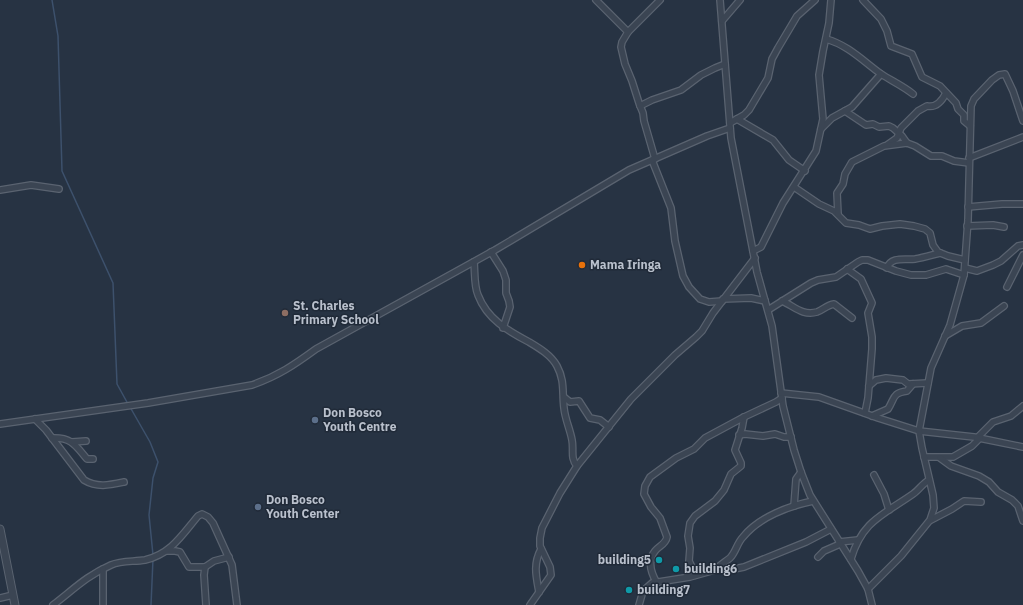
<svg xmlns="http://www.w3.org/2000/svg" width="1023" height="605" font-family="'IBM Plex Sans',sans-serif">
  <rect width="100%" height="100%" fill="#273343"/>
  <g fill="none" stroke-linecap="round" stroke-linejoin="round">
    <g stroke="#3d516c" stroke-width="1.5">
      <polyline points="52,0 58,36 62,171 113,283 117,384 128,404"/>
      <polyline points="130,407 150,442 158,462 153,478 149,515 153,555"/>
      <polyline points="151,605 153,559"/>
    </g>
    <defs>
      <g id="minor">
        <polyline points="596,0 628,32"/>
        <polyline points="720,0 731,138 757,272 772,326 783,406 794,450 801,472 810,495 858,571 868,589 872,605"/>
        <polyline points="863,0 881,19 887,31 891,46 912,54 922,77 940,86 956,103 958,109 964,115 964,121 970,126"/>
        <polyline points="722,21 740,0"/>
        <path d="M 826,39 C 848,45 863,61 881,74 C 892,81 903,86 913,94"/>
        <polyline points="640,106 652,100 681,90 701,75 715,68 725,64"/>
        <polyline points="845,111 866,125 873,124 879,127 889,126 893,128 902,136 907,143"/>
        <polyline points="737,119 773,140 789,160 805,171"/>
        <polyline points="730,123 744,115 749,110 768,78 772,59 778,48 797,16 815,0"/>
        <polyline points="821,129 832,118 852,107 881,74"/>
        <path d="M 887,145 L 897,138 L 901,128 L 918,111 L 927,106 C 936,108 942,101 946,93"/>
        <polyline points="969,158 1023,137"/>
        <polyline points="655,159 644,121 643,113 639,103 632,81 625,64 621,47 622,42 628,32 660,0"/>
        <polyline points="652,160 671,208 675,241 683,276 689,287 700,299 709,302 722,301"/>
        <polyline points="794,187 819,204 834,211 846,223 859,225 870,229 882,226 900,224 914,226 925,229 930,233 933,245 938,252 948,256 965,260"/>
        <polyline points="0,190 31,185 59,189"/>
        <polyline points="968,207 1002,204 1023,204"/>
        <polyline points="838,214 837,193 843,184 845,174 852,162 884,146 907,143 915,146 931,156 942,156 954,161 969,163"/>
        <polyline points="967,226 993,225 1004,227"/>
        <polyline points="753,251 761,247 783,203 816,151 823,119 819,75 823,51 829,23 831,0"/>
        <polyline points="491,252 503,271 506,280 506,293 509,301 510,307 503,328"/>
        <path d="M 474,262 C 475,272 474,286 478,295 C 487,319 508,331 529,342 C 539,348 551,355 557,366 C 565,381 562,392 564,408 C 565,419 570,429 572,440 C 574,450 570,458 577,466"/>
        <path d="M 887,268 C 891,256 905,260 915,259 C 923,258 932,255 940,253"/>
        <polyline points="965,268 977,271 993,265 1001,261 1018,246 1023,245"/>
        <polyline points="847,269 861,279 872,303 868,313 872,337 872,349 868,398 865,413"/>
        <polyline points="1007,287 1023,255"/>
        <polyline points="723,299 751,298 765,301"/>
        <path d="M 782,301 C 794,306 802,316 817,312 C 823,310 827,305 834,304 L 852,318"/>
        <polyline points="768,310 811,283 818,280 836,277 858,262 862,260 868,260 896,271 911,275 926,275 946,269 964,275"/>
        <polyline points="945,336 962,326 981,323 1004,306"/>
        <polyline points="869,386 876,380 886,378 903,380 908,384 928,383"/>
        <polyline points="781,393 819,397 878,418 919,431 974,437 1023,447"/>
        <polyline points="564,397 570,402 579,401 590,418 600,420 609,427"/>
        <path d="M 872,416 L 888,409 C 895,398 892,393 907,391 L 913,384"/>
        <path d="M 35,419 L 46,430 L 84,480 C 97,488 110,485 124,482"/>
        <path d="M 0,424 L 148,403 L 252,385 C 278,376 294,365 316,349 L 495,250 L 629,170 L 707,136 L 730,128"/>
        <polyline points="739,435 745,434 763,436 775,434 784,437 791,437"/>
        <path d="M 52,438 C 72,437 76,446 87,459 L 93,459"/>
        <polyline points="977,438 993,422 1011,416 1023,406"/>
        <polyline points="72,442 86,441"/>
        <polyline points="924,457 953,457 972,446 980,438"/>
        <polyline points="940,458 951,466 979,476 989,482 998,492 1012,500 1018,506 1023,521"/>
        <polyline points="874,475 884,494 889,510"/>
        <polyline points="794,506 796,479 801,472"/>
        <polyline points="931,520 952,509 964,501 981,502"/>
        <polyline points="839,542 858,540"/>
        <polyline points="167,551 175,551 180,552 189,567 205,567"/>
        <polyline points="818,557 824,551 840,544"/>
        <path d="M 851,559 C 862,521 883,515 913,494 C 919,490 923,483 929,480"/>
        <path d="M 715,570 C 720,565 725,562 730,558 C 736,552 737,543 743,537 C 759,517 789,506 813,501"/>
        <polyline points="696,575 689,561 690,548 688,536 690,523 695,516 715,501 724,490 731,474 741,466 741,463 735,450 742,428 744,417"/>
        <path d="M 657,583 C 651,573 647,561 655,551 C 659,546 666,544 667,537 L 660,518 L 651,507 L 644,494 L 645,486 L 650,477 L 676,458 L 694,449 L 705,438 L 744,417 L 776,402 L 782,398"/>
        <polyline points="868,589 901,556 930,520 934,508 933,495 922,448 919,431 931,368 950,325 964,275 968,220 971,106 974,99 992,80 999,75 1005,74 1013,91 1023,121"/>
        <path d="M 539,592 C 536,576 533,564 541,549"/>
        <polyline points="0,598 13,595"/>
        <path d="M 53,605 C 74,589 86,576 111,565 C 122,560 134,562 145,560 C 171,554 182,535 198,516 L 202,514 L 208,517 L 213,523 L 232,565 L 237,605"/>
        <polyline points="103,605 103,569"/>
        <polyline points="206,605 204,575 205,567 214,561 229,557"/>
        <polyline points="530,605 551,575 550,567 540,546 540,538 542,528 560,493 577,466 631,399 675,355 696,337 702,331 713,313 755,258"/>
        <polyline points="639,605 643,591 652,583 690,577 715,570 734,569 744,567 806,542 831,529"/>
      </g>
      <polyline id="tertiary" points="0,529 15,605"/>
    </defs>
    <use href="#minor" stroke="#5a6370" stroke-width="8"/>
    <use href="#tertiary" stroke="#5a6370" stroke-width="9"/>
    <use href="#minor" stroke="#3b4553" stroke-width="5.5"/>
    <use href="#tertiary" stroke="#3b4553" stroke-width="7"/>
  </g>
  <circle fill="#e8710a" stroke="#202a38" stroke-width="1.5" cx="582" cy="265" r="4"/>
  <circle fill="#8d6e63" stroke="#202a38" stroke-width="1.5" cx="285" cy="313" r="4"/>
  <g fill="#5c6f8a" stroke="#202a38" stroke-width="1.5">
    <circle cx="315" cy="420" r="4"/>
    <circle cx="258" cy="507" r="4"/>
  </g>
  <g fill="#0f9aa8" stroke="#202a38" stroke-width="1.5">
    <circle cx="659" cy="560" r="4"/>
    <circle cx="676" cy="569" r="4"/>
    <circle cx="629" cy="590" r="4"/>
  </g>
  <g text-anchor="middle" stroke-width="3" stroke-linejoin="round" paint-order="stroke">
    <g font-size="12" font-weight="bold" fill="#b9c0cc" stroke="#202a38" text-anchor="start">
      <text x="590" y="269">Mama Iringa</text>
      <text x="293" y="310">St. Charles<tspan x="293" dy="14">Primary School</tspan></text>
      <text x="323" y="417">Don Bosco<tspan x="323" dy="14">Youth Centre</tspan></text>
      <text x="266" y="504">Don Bosco<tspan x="266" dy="14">Youth Center</tspan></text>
      <text x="651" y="564" text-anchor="end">building5</text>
      <text x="684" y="573">building6</text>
      <text x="637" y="594">building7</text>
    </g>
  </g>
</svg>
